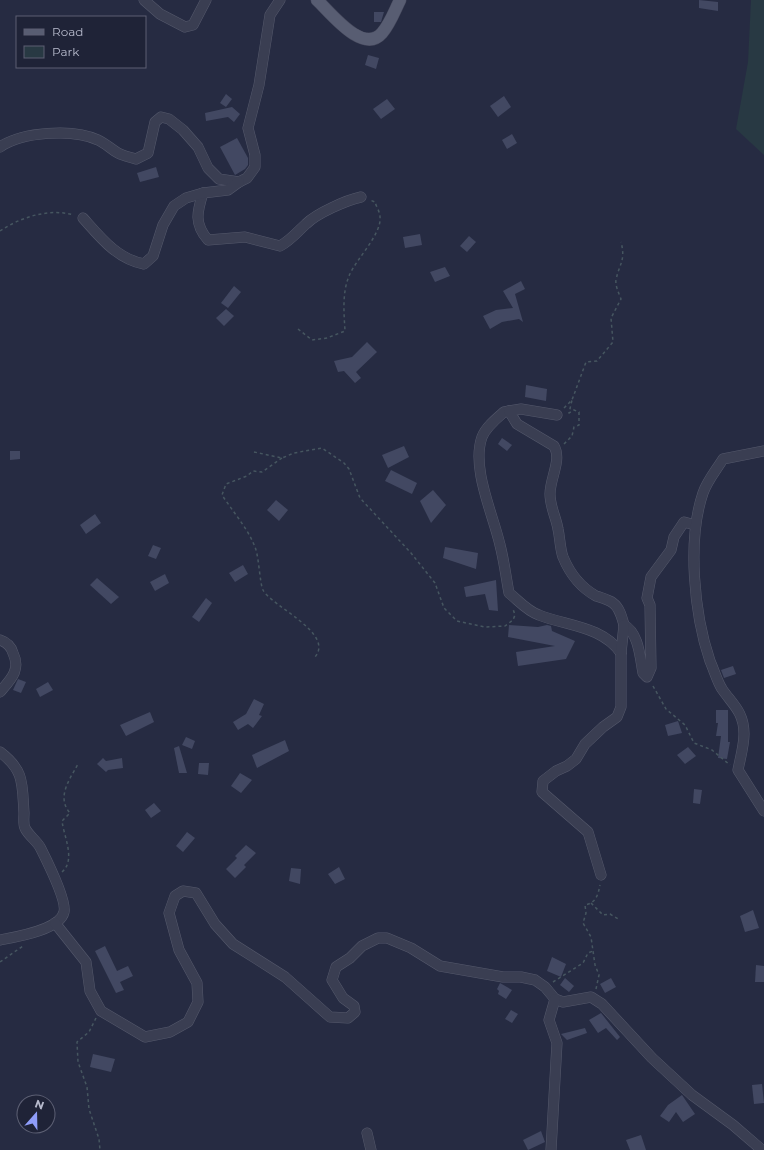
<svg xmlns="http://www.w3.org/2000/svg" width="764" height="1150" font-family="Montserrat,sans-serif">
  <rect width="100%" height="100%" fill="#262b42"/>
  <polygon fill="#283943" points="751,0 764,0 764,155 736,129 748,62"/>
  <g fill="#424862">
    <polygon points="699,0 718,2 718,11 699,8"/>
    <polygon points="374,12 384,12 381,22 374,22"/>
    <polygon points="368,55 379,58 376,69 365,65"/>
    <polygon points="226,94 232,99 226,107 220,103"/>
    <polygon points="504,96 511,107 498,117 490,106"/>
    <polygon points="387,99 395,109 381,119 373,109"/>
    <polygon points="232,107 240,114 234,122 228,117 206,121 205,113"/>
    <polygon points="512,134 517,143 507,149 502,140"/>
    <polygon points="237,138 248,158 248,165 245,169 235,175 220,147"/>
    <polygon points="156,167 159,177 140,182 137,173"/>
    <polygon points="420,234 422,245 405,248 403,237"/>
    <polygon points="469,236 476,242 467,252 460,246"/>
    <polygon points="445,267 450,276 435,282 430,272"/>
    <polygon points="521,281 525,289 515,294 523,322 519,319 502,322 490,329 483,316 496,310 513,308 503,291"/>
    <polygon points="234,286 241,292 228,308 221,303"/>
    <polygon points="226,309 234,316 224,326 216,318"/>
    <polygon points="367,342 377,352 356,372 361,378 355,383 344,371 338,372 334,361 352,357"/>
    <polygon points="526,385 547,389 546,401 525,397"/>
    <polygon points="502,438 512,445 507,451 498,444"/>
    <polygon points="404,446 409,457 388,468 382,455"/>
    <polygon points="10,451 20,451 20,459 10,460"/>
    <polygon points="391,470 417,483 412,494 385,481"/>
    <polygon points="433,490 446,505 431,523 420,501"/>
    <polygon points="276,500 288,510 279,521 267,510"/>
    <polygon points="95,514 101,523 86,534 80,525"/>
    <polygon points="153,545 161,548 156,559 148,556"/>
    <polygon points="445,547 478,553 476,569 443,558"/>
    <polygon points="243,565 248,574 235,582 229,573"/>
    <polygon points="165,574 169,583 155,591 150,582"/>
    <polygon points="97,578 119,597 111,604 90,585"/>
    <polygon points="496,580 498,611 489,610 485,594 466,597 464,587"/>
    <polygon points="206,598 212,603 199,622 192,617"/>
    <polygon points="509,625 538,627 547,625 551,626 552,631 575,641 566,659 518,666 516,652 555,646 508,637"/>
    <polygon points="733,666 736,674 724,678 721,670"/>
    <polygon points="18,679 26,682 21,693 13,690"/>
    <polygon points="48,682 53,690 40,697 36,689"/>
    <polygon points="254,699 264,704 259,715 262,716 253,728 248,724 238,730 233,722 246,714"/>
    <polygon points="716,710 728,710 728,742 730,742 727,759 718,758 721,736 716,736 718,723 716,723"/>
    <polygon points="150,712 154,722 126,736 120,725"/>
    <polygon points="678,721 682,733 668,736 665,725"/>
    <polygon points="186,737 195,741 192,749 182,745"/>
    <polygon points="285,740 289,751 257,768 252,755"/>
    <polygon points="179,746 187,773 179,773 174,748"/>
    <polygon points="688,747 696,756 685,764 677,755"/>
    <polygon points="103,758 106,761 122,758 123,768 108,770 106,772 97,764"/>
    <polygon points="199,763 209,763 208,775 198,774"/>
    <polygon points="240,773 252,780 241,793 231,786"/>
    <polygon points="694,789 702,790 700,804 693,803"/>
    <polygon points="154,803 161,811 151,818 145,810"/>
    <polygon points="187,832 195,838 183,852 176,846"/>
    <polygon points="246,845 256,853 244,865 246,867 235,878 226,869 237,858 235,856"/>
    <polygon points="339,867 345,879 335,884 328,874"/>
    <polygon points="291,868 301,869 300,884 289,881"/>
    <polygon points="753,910 759,928 745,932 740,916"/>
    <polygon points="105,946 117,971 128,966 133,976 120,982 124,990 116,993 95,951"/>
    <polygon points="552,957 566,964 561,977 547,971"/>
    <polygon points="756,965 764,966 764,982 755,982"/>
    <polygon points="565,978 574,986 569,992 560,985"/>
    <polygon points="611,978 616,987 605,993 600,984"/>
    <polygon points="500,983 512,990 506,999 498,994 499,991 497,989"/>
    <polygon points="511,1010 518,1014 512,1023 505,1019"/>
    <polygon points="601,1013 620,1037 617,1040 606,1028 598,1033 589,1020"/>
    <polygon points="585,1028 587,1033 567,1040 561,1034"/>
    <polygon points="93,1054 115,1059 111,1072 90,1067"/>
    <polygon points="762,1084 764,1103 754,1104 752,1085"/>
    <polygon points="682,1095 695,1114 683,1122 676,1112 669,1122 660,1116 668,1105"/>
    <polygon points="541,1131 545,1142 528,1150 523,1140"/>
    <polygon points="641,1135 646,1150 630,1150 626,1140"/>
  </g>
  <g fill="none" stroke-linecap="round" stroke-linejoin="round">
    <defs>
      <g id="minor">
        <polyline points="144,0 160,14 185,27 193,25 206,0"/>
        <path d="M 0,147 C 22,132 73,128 98,140 C 105,143 111,149 118,153 C 123,156 130,157 136,159 L 148,153 L 155,122 L 161,117 L 169,119 L 183,130 L 198,147 L 208,168 L 219,179 L 239,182 L 247,178 L 255,167 L 255,155 L 248,128 L 259,85 L 270,15 L 280,0"/>
        <path d="M 203,193 C 197,212 194,224 208,240 L 245,237 L 280,246 C 291,240 297,232 306,224 C 317,213 347,200 361,197"/>
        <path d="M 83,218 C 100,237 117,259 144,264 L 153,256 L 163,225 L 174,206 L 186,198 L 203,193 L 228,190 L 239,182"/>
        <path d="M 509,411 L 504,412 C 496,419 486,427 482,437 C 471,468 493,514 500,545 C 504,560 506,577 509,593 C 518,600 527,611 539,615 C 567,626 602,626 621,653"/>
        <path d="M 557,415 L 521,409 L 509,411 L 517,424 L 554,446 C 562,460 550,478 550,494 C 550,507 556,517 558,529 C 560,538 560,549 563,557 C 570,574 580,587 596,596 C 602,598 609,600 613,603 C 620,608 622,618 624,625 C 639,633 640,658 643,673 L 647,677 L 651,668 L 650,605 L 647,598 L 651,577 L 671,550 L 674,537 L 684,522 L 695,525"/>
        <path d="M 764,451 L 723,459 C 717,469 707,481 703,493 C 687,540 694,614 710,661 C 714,670 717,681 722,689 C 733,705 744,712 744,734 C 744,746 740,759 738,770 L 764,811"/>
        <path d="M 0,640 C 6,642 11,646 13,653 C 21,670 11,679 0,692"/>
        <path d="M 0,752 C 25,771 22,784 24,813 C 24,818 23,824 25,828 C 28,835 36,840 40,847 C 46,859 67,900 64,912 C 60,930 16,937 0,940"/>
        <polyline points="601,875 588,832 542,792 543,781 556,771 567,766 576,759 585,744 603,727 617,717 621,707 621,653 624,625"/>
        <polyline points="55,923 86,962 90,991 101,1011 145,1037 170,1032 188,1022 198,1002 197,983 179,950 169,913 175,896 183,891 196,893 215,924 233,944 285,977 330,1017 348,1018 355,1012 354,1006 343,998 332,980 336,967 350,958 362,946 378,938 387,938 411,948 440,966 503,977 521,977 535,980 545,987 555,999 563,1002 591,997 602,1004 652,1058 692,1095 733,1125 762,1150"/>
        <polyline points="367,1133 371,1150"/>
        <polyline points="551,1150 557,1043 549,1020 555,999"/>
      </g>
      <path id="major" d="M 317,0 C 331,13 363,55 382,33 C 390,24 395,10 400,0"/>
    </defs>
    <use href="#minor" stroke="#55596c" stroke-width="11"/>
    <use href="#major" stroke="#44475b" stroke-width="13"/>
    <g stroke="#465660" stroke-width="1.5" stroke-dasharray="3 3" stroke-linecap="butt">
      <path d="M 0,231 C 21,217 49,208 74,215"/>
      <path d="M 298,329 L 312,340 L 327,338 L 345,331 C 344,313 342,293 349,276 C 356,259 382,234 380,217 C 380,212 376,206 375,202 L 370,200"/>
      <path d="M 564,408 L 572,400 L 586,362 L 597,361 L 613,342 L 611,318 L 621,299 C 619,294 615,285 616,280 C 619,264 626,261 621,242"/>
      <polyline points="564,444 572,436 574,427 579,425 579,412 574,410 569,413 572,400"/>
      <polyline points="254,452 282,458 294,453 322,448 344,463 349,469 360,498 411,553 435,583 444,608 457,621 485,627 505,626 513,620 515,615 513,609"/>
      <path d="M 282,458 L 262,472 L 253,471 L 247,476 L 226,484 L 222,495 C 233,512 250,531 256,550 C 259,560 260,584 263,590 C 271,606 335,633 315,657"/>
      <polyline points="653,686 666,709 685,725 694,743 712,750 730,765"/>
      <path d="M 62,872 C 76,860 64,837 62,821 L 70,813 C 56,797 70,779 78,764"/>
      <polyline points="591,903 603,915 610,914 620,920"/>
      <polyline points="0,962 23,946"/>
      <polyline points="553,982 583,963 588,953 593,951"/>
      <path d="M 596,989 L 599,975 L 595,965 L 591,937 L 583,923 L 586,913 L 585,905 C 596,903 598,895 600,885"/>
      <polyline points="96,1018 89,1032 77,1042 78,1062 87,1087 89,1109 99,1139 100,1150"/>
    </g>
    <use href="#minor" stroke="#3a3e52" stroke-width="10"/>
    <use href="#major" stroke="#585d72" stroke-width="12"/>
  </g>
  <rect x="16" y="16" width="130" height="52" fill="#1f2337" stroke="#5c5f73"/>
  <rect x="24" y="29" width="20" height="6" fill="#585d72" stroke="#5c5f73"/>
  <text x="52" y="36" font-size="12" fill="#b7bacc">Road</text>
  <rect x="24" y="46" width="20" height="12" fill="#283943" stroke="#5c5f73"/>
  <text x="52" y="56" font-size="12" fill="#b7bacc">Park</text>
  <g transform="translate(36 1114) rotate(20)"><circle r="19" fill="#1f2337" stroke="#5c5f73"/>
  <path d="M0-3L7 15L0 10L-7 15Z" fill="#8f9df9"/>
  <text y="-6" font-size="11" font-weight="bold" text-anchor="middle" fill="#b7bacc">N</text>
  </g>
</svg>
